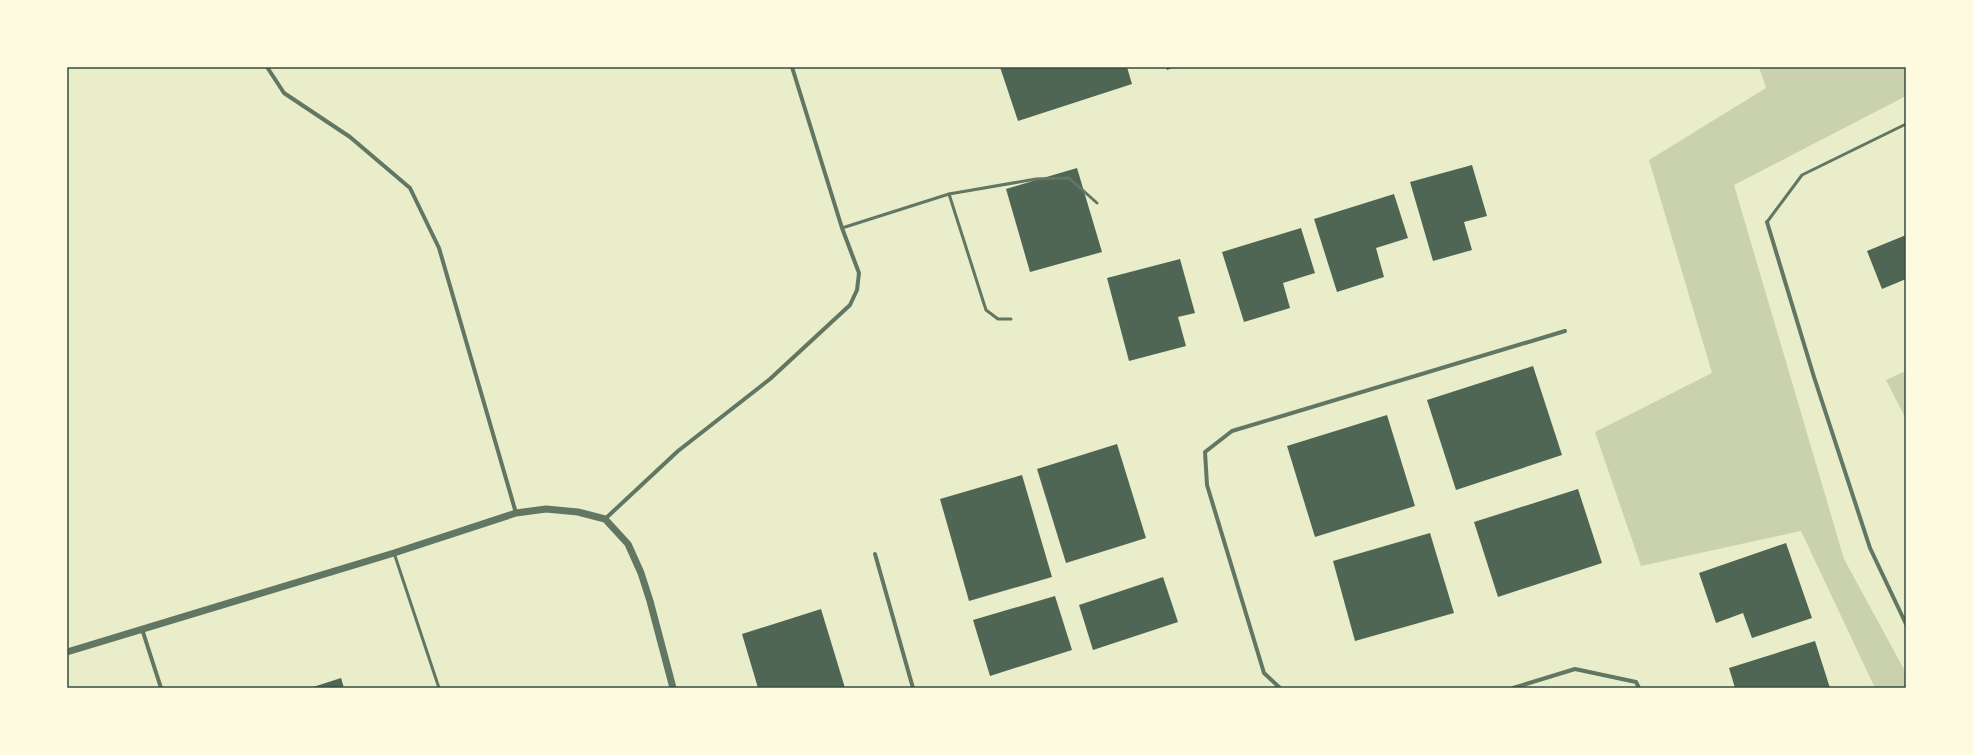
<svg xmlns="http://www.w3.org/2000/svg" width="1973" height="755" font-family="'Source Sans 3',sans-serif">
  <rect width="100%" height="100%" fill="#e9edc9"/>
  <g fill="#cad2ad">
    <polygon points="1759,67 1906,67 1906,96 1734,185 1844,559 1906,673 1906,688 1875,688 1801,531 1641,566 1595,432 1712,373 1649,160 1766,88"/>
    <polygon points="1906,371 1906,419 1886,380"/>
  </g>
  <g fill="#4f6655">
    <polygon points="1000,67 1127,67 1132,84 1018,121"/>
    <polygon points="1166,67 1175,67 1167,70"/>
    <polygon points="1472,165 1487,216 1464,222 1472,250 1433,261 1410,182"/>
    <polygon points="1077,168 1102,252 1030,272 1006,189"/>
    <polygon points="1394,194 1408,238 1376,248 1384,277 1337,292 1314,219"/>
    <polygon points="1301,228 1315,273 1283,283 1290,308 1244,322 1222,252"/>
    <polygon points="1906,235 1906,279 1882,289 1867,251"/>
    <polygon points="1180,259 1195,313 1178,317 1186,346 1129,361 1107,278"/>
    <polygon points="1533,366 1562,455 1456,490 1427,400"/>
    <polygon points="1387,415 1415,506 1315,537 1287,446"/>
    <polygon points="1117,444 1146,538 1066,563 1037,469"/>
    <polygon points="1022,475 1052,577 969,601 940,499"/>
    <polygon points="1578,489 1602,563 1498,597 1474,522"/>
    <polygon points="1430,533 1454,613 1355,641 1333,561"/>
    <polygon points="1786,543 1812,618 1752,638 1743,613 1716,623 1699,573"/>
    <polygon points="1163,577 1178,622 1093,650 1079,605"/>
    <polygon points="1055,596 1072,650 990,676 973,620"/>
    <polygon points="821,609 845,688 758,688 742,634"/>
    <polygon points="1815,641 1830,688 1735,688 1729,668"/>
    <polygon points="341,678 344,688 310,688"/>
  </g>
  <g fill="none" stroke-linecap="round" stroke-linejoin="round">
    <g stroke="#617663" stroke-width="3">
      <polyline points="949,194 986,310 998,319 1011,319"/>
      <polyline points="1767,222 1802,175 1906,124"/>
      <polyline points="842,228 949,194 1036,179 1069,178 1097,203"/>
      <polyline points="394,553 439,688"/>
    </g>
    <g stroke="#617663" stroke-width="4">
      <polyline points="267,67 284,93 350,137 410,188 439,248 516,513"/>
      <polyline points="1767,222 1814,377 1870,548 1906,624"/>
      <polyline points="605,519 678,451 770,379 850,305 857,290 859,273 842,228 792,67"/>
      <polyline points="875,554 913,688"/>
      <polyline points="142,629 161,688"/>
      <polyline points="1280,688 1264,673 1207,485 1205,452 1232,431 1565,331"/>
      <polyline points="1513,688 1575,669 1636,682 1639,688"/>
    </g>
    <polyline stroke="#617663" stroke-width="7" points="67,652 394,553 516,513 546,509 578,512 605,519 628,544 641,573 650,601 673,688"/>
  </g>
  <rect width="1973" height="755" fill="none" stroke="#fefae0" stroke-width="136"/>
  <rect x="68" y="68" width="1837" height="619" fill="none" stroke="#344e41" stroke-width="1.5"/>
</svg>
